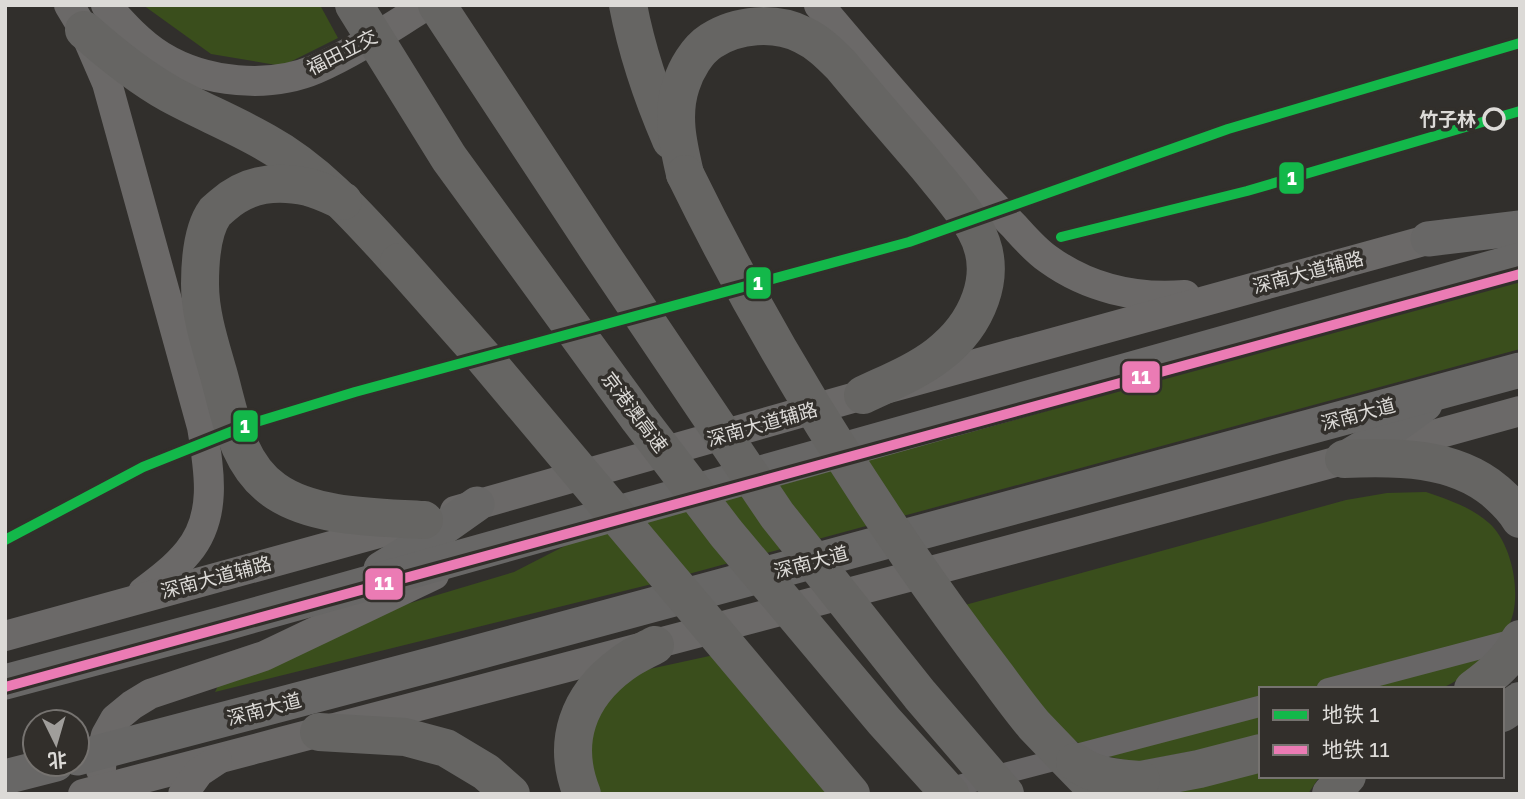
<svg xmlns="http://www.w3.org/2000/svg" width="1525" height="799" font-family="'Golos Text','Noto Sans SC',sans-serif">
  <rect width="100%" height="100%" fill="#312f2c"/>
  <g fill="#3a4e1c">
    <polygon points="143,5 320,5 338,38 282,66 211,54"/>
    <polygon points="1520,280 1520,349 648,585 215,692 219,684 377,613 514,572 588,534 947,433"/>
    <path d="M 1426,492 C 1449,500 1471,507 1489,523 C 1513,544 1524,601 1507,629 C 1505,633 1500,637 1497,641 C 1481,661 1464,680 1439,689 L 1261,689 L 1261,738 L 1136,762 L 1111,757 L 1090,750 L 1074,740 L 1046,712 L 965,605 L 1346,500 L 1387,493 Z"/>
    <polygon points="714,655 837,794 595,794 587,780 594,702 645,670"/>
    <polygon points="1261,764 1261,776 1320,776 1308,794 1142,794"/>
  </g>
  <g fill="none" stroke-linecap="round" stroke-linejoin="round">
    <g stroke="#686666" stroke-width="21">
      <polyline points="1327,689 1520,638"/>
      <polyline points="938,791 1261,706"/>
    </g>
    <g stroke="#6b6968" stroke-width="30">
      <path d="M 69,5 L 84,30 L 107,83 L 202,427 C 209,469 218,516 188,552 C 175,568 159,580 143,592"/>
      <path d="M 106,5 C 123,24 140,43 161,56 C 205,83 269,89 316,69 C 355,52 391,27 427,5"/>
      <path d="M 819,5 C 866,61 914,116 963,171 C 979,190 996,208 1014,226 C 1024,237 1035,250 1048,259 C 1088,288 1136,299 1185,295"/>
      <polyline points="455,511 863,395 1449,234"/>
      <polyline points="5,636 404,526"/>
      <polyline points="101,770 102,752 106,735 115,719 132,705 150,694 264,656 434,575"/>
      <path d="M 83,794 C 563,668 1042,544 1520,411"/>
      <polyline points="183,794 199,772 217,760"/>
    </g>
    <g stroke="#686766" stroke-width="35">
      <polyline points="1428,239 1520,228"/>
      <polyline points="1344,459 1371,443 1425,404"/>
      <polyline points="381,569 412,550 477,504"/>
      <polyline points="5,682 219,625 1520,260"/>
      <polyline points="77,758 445,661 1520,370"/>
      <polyline points="5,777 56,764"/>
    </g>
    <g stroke="#666563" stroke-width="38">
      <path d="M 628,5 C 637,52 652,96 671,140"/>
      <path d="M 84,30 C 111,54 138,76 170,94 C 201,111 234,124 265,142 C 318,171 359,218 399,262"/>
      <path d="M 685,174 C 678,144 671,115 681,85 C 686,69 697,50 711,41 C 737,24 775,21 803,35 C 818,42 829,53 841,65 C 869,99 898,132 927,166 C 943,186 962,207 975,229 C 1001,275 976,326 938,355 C 916,372 888,383 863,395"/>
      <path d="M 343,201 C 332,196 320,190 308,187 C 277,180 248,183 223,205 C 223,205 216,211 215,212 C 202,230 200,262 200,284 C 200,314 210,344 218,372 C 230,414 236,463 274,490 C 313,518 377,517 424,520"/>
      <path d="M 1344,459 C 1396,457 1453,456 1495,491 C 1504,499 1514,508 1520,519"/>
      <path d="M 1473,689 C 1493,674 1509,661 1520,639"/>
      <polyline points="1502,713 1520,701"/>
      <polyline points="319,732 405,737 446,748 486,772 511,794"/>
      <polyline points="1141,780 1199,769 1261,753"/>
      <path d="M 582,794 C 561,742 578,696 622,664 C 632,656 644,651 655,645"/>
      <polyline points="1331,794 1347,776"/>
    </g>
    <g stroke="#666563" stroke-width="38">
      <polyline points="354,5 449,158 639,419 726,533 884,721 950,794"/>
      <polyline points="437,5 597,248 777,515 920,695 1005,794"/>
      <path d="M 685,174 C 750,307 825,433 908,554 C 935,593 963,632 992,670 C 1006,689 1019,707 1034,725 C 1056,748 1078,771 1101,794"/>
      <polyline points="399,262 485,359 851,794"/>
      <path d="M 1075,762 C 1095,777 1117,778 1141,780"/>
    </g>
    <defs>
      <g id="metro-1">
        <polyline points="1061,237 1247,191 1520,111"/>
        <polyline points="5,540 143,467 253,423 355,392 909,242 1228,129 1520,43"/>
      </g>
      <polyline id="metro-2" points="5,687 1520,274"/>
    </defs>
    <use href="#metro-1" stroke="#322f2b" stroke-width="16"/>
    <use href="#metro-2" stroke="#322f2b" stroke-width="16"/>
    <use href="#metro-1" stroke="#13b84a" stroke-width="10"/>
    <use href="#metro-2" stroke="#eb7bb4" stroke-width="10"/>
  </g>
  <circle fill="#322f2b" stroke="#dcdad7" stroke-width="3.5" cx="1494" cy="119" r="10"/>
  <g text-anchor="middle" stroke-width="7" stroke-linejoin="round" paint-order="stroke">
    <g font-size="19" fill="#dcdad7" stroke="#322f2b">
      <text transform="translate(342 52) rotate(-27)" y="7">福田立交</text>
      <text transform="translate(1308 272) rotate(-15)" y="7">深南大道辅路</text>
      <text transform="translate(635 412) rotate(53)" y="7">京港澳高速</text>
      <text transform="translate(1358 414) rotate(-15)" y="7">深南大道</text>
      <text transform="translate(762 424) rotate(-16)" y="7">深南大道辅路</text>
      <text transform="translate(811 562) rotate(-15)" y="7">深南大道</text>
      <text transform="translate(216 577) rotate(-15)" y="7">深南大道辅路</text>
      <text transform="translate(264 709) rotate(-15)" y="7">深南大道</text>
    </g>
    <g font-size="19" font-weight="bold" fill="#dcdad7" stroke="#322f2b" text-anchor="end">
      <text x="1476" y="126">竹子林</text>
    </g>
  </g>
  <g stroke="#322f2b" stroke-width="2.5">
    <rect x="1278" y="161" width="27" height="34" rx="7" fill="#13b84a"/>
    <rect x="745" y="266" width="27" height="34" rx="7" fill="#13b84a"/>
    <rect x="1121" y="360" width="40" height="34" rx="7" fill="#eb7bb4"/>
    <rect x="232" y="409" width="27" height="34" rx="7" fill="#13b84a"/>
    <rect x="364" y="567" width="40" height="34" rx="7" fill="#eb7bb4"/>
  </g>
  <g font-size="19" text-anchor="middle" font-weight="bold" fill="#fff">
    <text x="1292" y="185">1</text>
    <text x="758" y="290">1</text>
    <text x="1141" y="384">11</text>
    <text x="245" y="433">1</text>
    <text x="384" y="590">11</text>
  </g>
  <rect width="1525" height="799" fill="none" stroke="#dcdad7" stroke-width="14"/>
  <rect x="1259" y="687" width="245" height="91" fill="#322f2b" stroke="#767370" stroke-width="2"/>
  <rect x="1273" y="710" width="35" height="10" fill="#13b84a" stroke="#767370" stroke-width="2"/>
  <text x="1322" y="722" font-size="21" fill="#dcdad7">地铁 1</text>
  <rect x="1273" y="745" width="35" height="10" fill="#eb7bb4" stroke="#767370" stroke-width="2"/>
  <text x="1322" y="757" font-size="21" fill="#dcdad7">地铁 11</text>
  <g transform="translate(56 743) rotate(175)"><circle r="33" fill="#322f2b" stroke="#767370" stroke-width="2"/>
  <path d="M0-5L12 26L0 18L-12 26Z" fill="#a09e9b"/>
  <text y="-10" font-size="19" font-weight="bold" text-anchor="middle" fill="#dcdad7">北</text>
  </g>
</svg>
